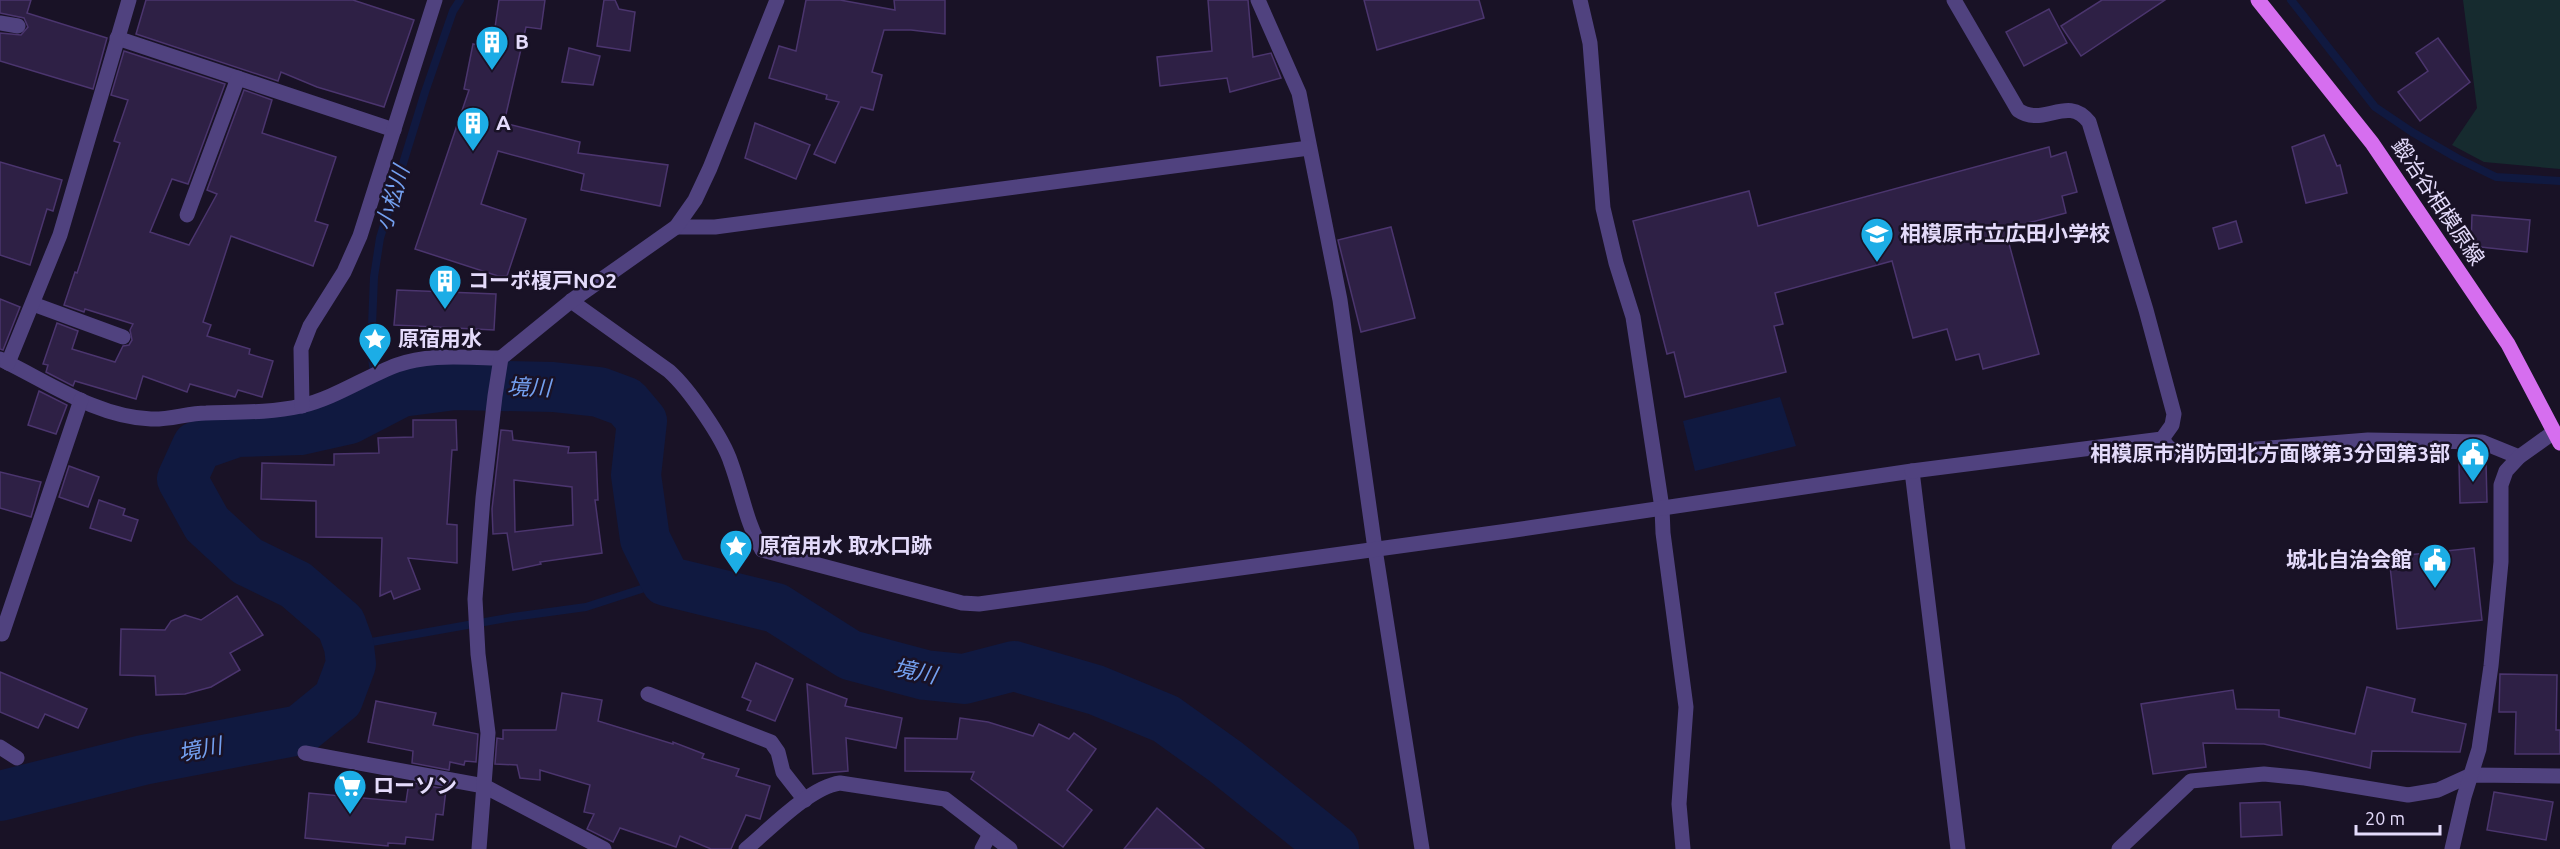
<svg xmlns="http://www.w3.org/2000/svg" width="2560" height="849" font-family="Ubuntu,'Noto Sans JP',sans-serif">
  <rect width="100%" height="100%" fill="#191226"/>
  <polygon fill="#162b2f" points="2463,0 2560,0 2560,169 2484,162 2452,145 2477,108"/>
  <polygon fill="#101940" points="1780,397 1796,446 1695,471 1683,421"/>
  <g fill="none" stroke-linecap="round" stroke-linejoin="round">
    <g stroke="#101940" stroke-width="8">
      <polyline points="2291,0 2375,107 2412,132 2457,158 2496,177 2560,181"/>
      <polyline points="378,405 371,350 374,277 380,238 425,92 453,11 460,0"/>
      <polyline points="349,646 513,617 586,607 666,581"/>
    </g>
    <polyline stroke="#101940" stroke-width="50" points="0,796 143,760 300,730 338,699 351,664 349,646 341,624 296,585 247,561 207,524 182,479 197,446 237,432 300,430 349,419 401,392 455,385 553,387 599,392 626,402 642,421 636,475 645,539 666,581 776,608 850,655 925,675 964,679 1014,666 1096,690 1166,719 1226,762 1334,849"/>
  </g>
  <g fill="#2e2045" stroke="#4b356e" stroke-width="1.5" fill-rule="evenodd">
    <polygon points="0,0 31,0 27,13 107,38 93,89 0,61 0,33 21,35 28,27 24,18 0,13"/>
    <polygon points="146,0 353,0 414,20 384,107 317,87 281,72 278,81 136,34"/>
    <polygon points="499,0 545,0 541,29 526,27 504,123 580,142 578,153 668,165 660,206 581,190 584,174 498,151 481,204 526,219 507,276 498,276 415,249 469,90 464,89 473,44 492,48"/>
    <polygon points="604,0 615,0 619,9 635,12 630,51 597,46"/>
    <polygon points="806,0 840,0 895,10 894,0 945,0 945,34 911,30 884,30 872,72 882,75 873,110 861,107 835,163 814,154 839,102 826,99 827,95 769,78 779,46 796,51"/>
    <polygon points="1208,0 1248,0 1253,57 1271,53 1281,78 1230,92 1227,78 1160,86 1157,57 1212,51"/>
    <polygon points="1364,0 1479,0 1484,18 1377,50"/>
    <polygon points="2102,0 2165,0 2081,56 2061,26"/>
    <polygon points="2049,9 2067,43 2024,66 2006,32"/>
    <polygon points="2438,38 2470,82 2420,121 2398,92 2428,71 2416,53"/>
    <polygon points="569,48 600,56 593,85 562,82"/>
    <polygon points="124,51 225,84 188,184 172,179 150,232 189,245 217,194 207,190 244,90 272,100 262,133 336,157 315,221 328,225 313,266 231,236 203,322 211,325 207,336 250,349 249,354 273,361 262,397 238,390 235,397 190,384 187,392 143,376 136,399 75,381 73,386 46,372 48,365 43,364 57,323 78,331 72,349 115,362 123,346 129,345 132,340 130,330 133,324 85,309 84,312 64,305 75,272 77,273 120,143 114,141 128,100 111,95"/>
    <polygon points="755,123 810,145 796,179 745,158"/>
    <polygon points="2324,135 2337,166 2340,165 2347,193 2306,203 2292,147"/>
    <polygon points="2049,147 2051,157 2066,152 2077,192 2062,196 2066,213 2005,229 2039,354 1983,369 1979,354 1956,360 1947,329 1913,338 1892,261 1775,293 1783,324 1774,326 1786,372 1685,397 1674,352 1667,354 1633,221 1749,191 1758,226"/>
    <polygon points="0,162 62,180 53,211 47,209 30,265 0,255"/>
    <polygon points="2472,215 2530,220 2527,252 2471,246"/>
    <polygon points="2236,221 2242,242 2219,249 2213,228"/>
    <polygon points="1391,227 1415,318 1361,332 1338,240"/>
    <polygon points="397,290 496,294 494,330 394,325"/>
    <polygon points="0,299 20,307 3,350 0,349"/>
    <polygon points="39,391 67,405 56,434 28,425"/>
    <polygon points="413,420 456,420 457,450 452,450 447,524 457,525 457,563 408,558 420,589 394,599 391,591 380,596 382,538 316,537 316,501 261,499 262,463 334,465 334,454 379,453 378,438 413,437"/>
    <path d="M 501,430 L 512,431 L 513,440 L 569,447 L 568,453 L 596,452 L 598,500 L 595,500 L 602,553 L 540,562 L 541,564 L 513,570 L 507,533 L 493,534 L 492,509 ZM 514,480 L 572,487 L 573,525 L 515,532 Z"/>
    <polygon points="2486,462 2487,502 2460,503 2459,463"/>
    <polygon points="69,466 99,477 88,507 59,497"/>
    <polygon points="0,472 41,482 31,517 0,508"/>
    <polygon points="99,500 125,509 123,515 138,520 131,541 90,528"/>
    <polygon points="2474,548 2482,620 2397,629 2389,557"/>
    <polygon points="237,596 263,635 230,653 240,670 211,687 185,694 156,695 155,676 120,675 121,629 165,630 171,621 185,615 201,620"/>
    <polygon points="756,663 793,679 775,721 747,710 751,701 742,697"/>
    <polygon points="0,672 87,709 78,728 45,714 38,728 0,712"/>
    <polygon points="2500,674 2557,675 2556,730 2560,730 2560,754 2515,754 2516,712 2499,712"/>
    <polygon points="807,684 847,699 845,706 902,718 896,748 846,738 848,771 813,774"/>
    <polygon points="2367,687 2415,699 2412,712 2466,724 2460,752 2372,751 2370,768 2264,744 2203,743 2206,767 2153,774 2141,704 2233,690 2236,709 2279,710 2279,717 2355,734"/>
    <polygon points="562,693 602,700 598,721 673,744 673,742 704,754 702,758 739,769 736,776 770,786 760,819 746,815 731,849 711,849 680,836 676,847 620,828 613,842 587,829 594,814 584,812 590,785 540,770 540,780 520,778 517,765 495,764 497,738 503,739 503,730 556,730"/>
    <polygon points="376,701 436,713 433,725 478,734 476,762 465,761 464,765 450,762 449,770 412,763 413,751 368,742"/>
    <polygon points="960,718 988,722 1033,736 1039,724 1069,739 1074,733 1096,749 1067,790 1092,810 1063,847 971,779 974,772 905,771 905,738 957,739"/>
    <polygon points="409,782 446,789 443,815 436,814 433,840 406,837 405,844 388,843 388,846 305,838 309,793 406,802"/>
    <polygon points="2494,792 2553,802 2546,840 2487,830"/>
    <polygon points="2280,802 2282,835 2241,837 2240,803"/>
    <polygon points="1157,808 1204,849 1124,849"/>
  </g>
  <g fill="none" stroke-linecap="round" stroke-linejoin="round">
    <g stroke="#50427f" stroke-width="15">
      <polyline points="1258,0 1299,93 1340,300 1375,549 1422,849"/>
      <polyline points="1580,0 1590,43 1603,208 1616,263 1633,317 1662,508 1663,533 1686,707 1679,804 1683,849"/>
      <polyline points="0,23 18,26"/>
      <polyline points="117,38 394,130"/>
      <polyline points="187,215 238,78"/>
      <polyline points="676,227 715,227 1309,148"/>
      <path d="M 571,301 L 669,371 C 689,389 723,438 731,463 C 742,493 746,522 762,550 L 962,603 L 979,604 L 1508,531 L 1912,471 L 1958,849"/>
      <polyline points="33,304 123,337"/>
      <path d="M 0,359 C 48,382 97,417 151,419 C 169,420 188,413 206,413 C 237,412 270,413 301,406 C 335,398 365,377 397,365 C 430,353 467,358 501,358"/>
      <polyline points="8,363 60,235 129,0"/>
      <polyline points="302,406 301,349 310,326 344,272 360,236 435,0"/>
      <polyline points="2162,439 2168,447 2183,455 2368,440 2482,442 2519,457"/>
      <path d="M 1912,471 L 2162,439 L 2172,425 L 2174,414 L 2146,310 L 2089,122 C 2067,94 2044,128 2018,110 L 1954,0"/>
      <polyline points="2,634 81,400"/>
      <polyline points="648,694 771,742 778,752 783,772 805,800"/>
      <polyline points="0,747 17,758"/>
      <polyline points="305,753 484,786 604,849"/>
      <polyline points="479,849 488,733 478,654 475,599 483,498 495,396 501,358 571,301 676,227 695,200 710,168 777,0"/>
      <path d="M 746,849 C 770,829 810,787 840,783 L 945,799 L 1010,849"/>
      <polyline points="982,849 990,834"/>
      <polyline points="2119,849 2191,781 2264,774 2305,778 2408,795 2438,790 2471,775 2560,776"/>
      <polyline points="2452,849 2464,797 2479,749 2491,666 2501,562 2501,485 2506,471 2519,457 2554,432"/>
    </g>
    <polyline stroke="#d66eef" stroke-width="15" points="2258,0 2372,143 2508,344 2560,443"/>
  </g>
  <defs>
    <symbol id="building-pin" viewBox="-11 -11 22 30"><path d="M0 17L-7.5 6A9.5 9.5 0 1 1 7.5 6Z" fill="#1cade6" stroke="#191226"/><path d="M-4-6H4V6H1V3H-1V6H-4ZM-2.5-4.3h1.7v1.8h-1.7ZM.8-4.3h1.7v1.8H.8ZM-2.5-1h1.7V.8h-1.7ZM.8-1h1.7V.8H.8Z" fill="#fff"/></symbol>
    <symbol id="school-pin" viewBox="-11 -11 22 30"><path d="M0 17L-7.5 6A9.5 9.5 0 1 1 7.5 6Z" fill="#1cade6" stroke="#191226"/><path d="M0-5L7-2L0 1L-7-2ZM-4 1L0 2.5L4 1V4Q0 6-4 4Z" fill="#fff"/></symbol>
    <symbol id="sight-pin" viewBox="-11 -11 22 30"><path d="M0 17L-7.5 6A9.5 9.5 0 1 1 7.5 6Z" fill="#1cade6" stroke="#191226"/><path d="M0-6L1.8-2.2L6-1.7L2.9 1.2L3.7 5.4L0 3.3L-3.7 5.4L-2.9 1.2L-6-1.7L-1.8-2.2Z" fill="#fff"/></symbol>
    <symbol id="civic-pin" viewBox="-11 -11 22 30"><path d="M0 17L-7.5 6A9.5 9.5 0 1 1 7.5 6Z" fill="#1cade6" stroke="#191226"/><path d="M-.6-6.5H3V-4.5H.6V-3L4-1V1h2V6H-6V1h2V-1L-.6-3ZM-1.2 2.5V6h2.4V2.5Z" fill="#fff"/></symbol>
    <symbol id="supermarket-pin" viewBox="-11 -11 22 30"><path d="M0 17L-7.5 6A9.5 9.5 0 1 1 7.5 6Z" fill="#1cade6" stroke="#191226"/><path d="M-6-5.5h2.5l.6 2H6L4.5 2H-2.5L-4.4-4H-6ZM-1.5 3.2a1.3 1.3 0 1 0 .1 0ZM3 3.2a1.3 1.3 0 1 0 .1 0Z" fill="#fff"/></symbol>
  </defs>
  <g fill-rule="evenodd">
    <use href="#building-pin" x="473" y="23" width="38" height="52"/>
    <use href="#building-pin" x="454" y="104" width="38" height="52"/>
    <use href="#school-pin" x="1858" y="215" width="38" height="52"/>
    <use href="#building-pin" x="426" y="262" width="38" height="52"/>
    <use href="#sight-pin" x="356" y="320" width="38" height="52"/>
    <use href="#civic-pin" x="2454" y="435" width="38" height="52"/>
    <use href="#sight-pin" x="717" y="527" width="38" height="52"/>
    <use href="#civic-pin" x="2416" y="541" width="38" height="52"/>
    <use href="#supermarket-pin" x="331" y="767" width="38" height="52"/>
  </g>
  <g text-anchor="middle" stroke-width="5" stroke-linejoin="round" paint-order="stroke">
    <g font-size="21" font-weight="bold" fill="#e4dbfb" stroke="#191226" text-anchor="start">
      <text x="515" y="49">B</text>
      <text x="496" y="130">A</text>
      <text x="1900" y="241">相模原市立広田小学校</text>
      <text x="468" y="288">コーポ榎戸NO2</text>
      <text x="398" y="346">原宿用水</text>
      <text x="2450" y="461" text-anchor="end">相模原市消防団北方面隊第3分団第3部</text>
      <text x="759" y="553">原宿用水 取水口跡</text>
      <text x="2412" y="567" text-anchor="end">城北自治会館</text>
      <text x="373" y="793">ローソン</text>
    </g>
    <g font-size="21" fill="#e4dbfb" stroke="#191226">
      <text transform="translate(2438 202) rotate(56)" y="7">鍛冶谷相模原線</text>
    </g>
    <g font-size="22" font-style="italic" fill="#74a0f0" stroke="#191226">
      <text transform="translate(392 198) rotate(-73)" y="8">小松川</text>
      <text transform="translate(529 387) rotate(2)" y="8">境川</text>
      <text transform="translate(915 671) rotate(12)" y="8">境川</text>
      <text transform="translate(200 749) rotate(-11)" y="8">境川</text>
    </g>
  </g>
  <path d="M2356 825v9h84v-9" fill="none" stroke="#e4dbfb" stroke-width="3"/>
  <text x="2365" y="825" font-size="18" fill="#e4dbfb" stroke="#191226" stroke-width="4.5" paint-order="stroke">20 m</text>
</svg>
